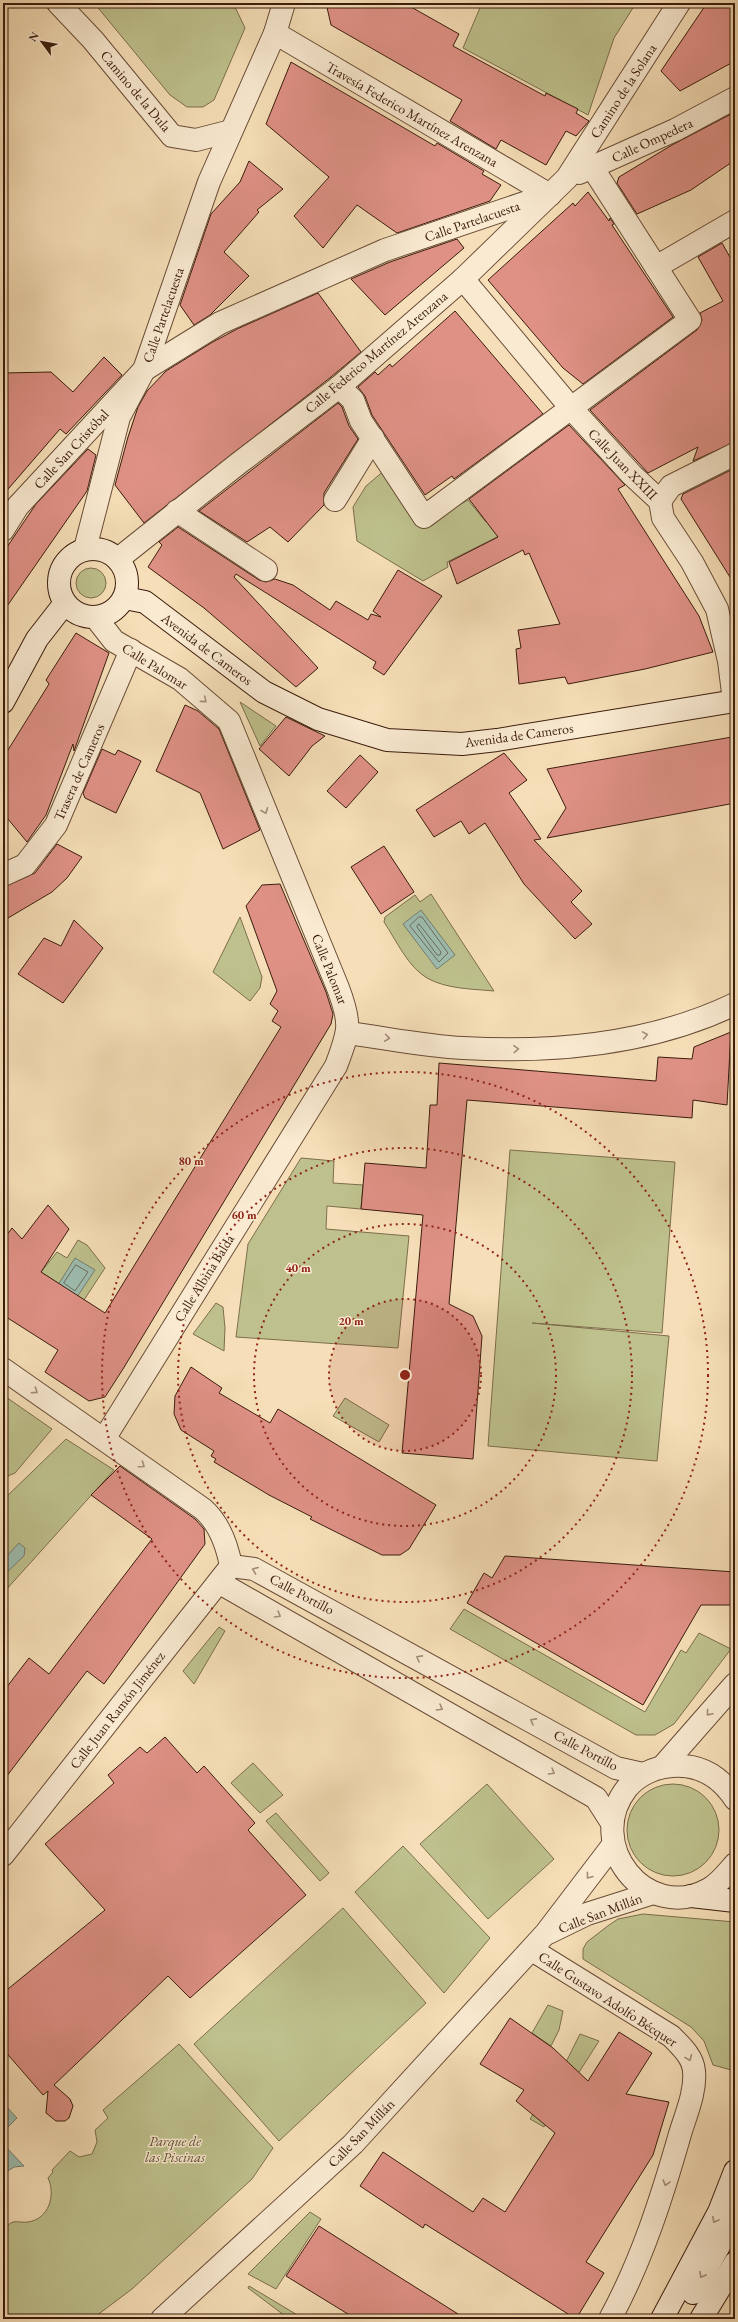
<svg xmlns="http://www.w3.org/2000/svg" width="738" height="2322" font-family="'EB Garamond',serif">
  <rect width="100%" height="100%" fill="#f6dfb8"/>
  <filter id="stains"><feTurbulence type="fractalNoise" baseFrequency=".005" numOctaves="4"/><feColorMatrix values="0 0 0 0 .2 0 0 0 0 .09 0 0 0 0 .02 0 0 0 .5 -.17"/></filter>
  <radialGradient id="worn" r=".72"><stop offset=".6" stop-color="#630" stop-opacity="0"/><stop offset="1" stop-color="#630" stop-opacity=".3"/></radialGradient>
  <g fill="#bec18d" stroke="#7c6e4c">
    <polygon points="94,3 228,3 236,9 245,28 214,100 203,107 187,107 170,95"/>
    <polygon points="482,3 636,3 614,38 588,115 463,48"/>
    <polygon points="386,469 424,525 468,500 486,522 497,514 511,530 447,562 448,567 423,581 357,541 353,507 366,486"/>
    <circle cx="91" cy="583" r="15"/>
    <polygon points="240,702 276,726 260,746"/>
    <path d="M 431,894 L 494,991 C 473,989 446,989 427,978 C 408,967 396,940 384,922 L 385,917 L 415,895 L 420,902 Z"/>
    <polygon points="240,917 262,977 260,988 250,1001 213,972"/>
    <polygon points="510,1150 675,1162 662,1333 532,1323 669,1336 657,1461 488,1446"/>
    <polygon points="301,1158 334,1161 333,1183 363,1185 361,1209 327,1206 326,1229 409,1236 398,1348 236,1337 248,1244"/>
    <polygon points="78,1240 87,1245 105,1268 84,1300 41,1272 57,1252 67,1258"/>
    <polygon points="216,1303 223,1307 225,1328 224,1351 193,1334"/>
    <polygon points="3,1395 52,1429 15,1473 3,1478"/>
    <polygon points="345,1398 389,1425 379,1442 333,1416"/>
    <polygon points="66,1439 114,1470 5,1591 6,1641 3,1646 3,1532 8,1527 3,1523 3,1500"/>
    <polygon points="464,1609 645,1712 681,1650 686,1653 699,1633 731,1649 674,1724 655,1735 636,1735 450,1629"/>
    <polygon points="219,1627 225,1631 194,1684 183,1671"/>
    <polygon points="253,1763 283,1795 260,1813 231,1783"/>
    <circle cx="673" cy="1830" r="46"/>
    <polygon points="487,1784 554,1859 488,1919 420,1844"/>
    <polygon points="276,1813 329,1873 320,1881 266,1821"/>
    <polygon points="403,1846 490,1938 444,1993 355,1892"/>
    <polygon points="343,1908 426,2003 279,2141 194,2044"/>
    <polygon points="643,1914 735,1922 735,2071 713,2065 704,2041 691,2027 583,1959 583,1949 587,1942 609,1925 618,1919"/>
    <polygon points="548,2005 563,2011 559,2030 551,2046 532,2033"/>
    <polygon points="580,2034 599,2041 544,2127 530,2119 566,2062"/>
    <path d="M 179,2044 L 273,2148 L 252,2179 L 132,2289 L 92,2319 L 3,2319 L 3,2230 C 6,2228 9,2223 13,2222 C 17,2221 24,2223 28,2222 C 49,2219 56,2195 48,2178 L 53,2172 L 52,2170 L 70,2151 L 79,2157 L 92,2154 L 97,2142 L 95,2130 L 108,2118 L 103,2110 Z"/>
    <polygon points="310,2212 321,2219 276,2289 248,2274"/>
    <polygon points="249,2286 304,2319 289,2319 248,2288"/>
  </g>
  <g fill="#9dbdb0" stroke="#767d6e">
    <polygon points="421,910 455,955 437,969 403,924"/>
    <polygon points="75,1258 95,1270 77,1297 58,1285"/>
    <polygon points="19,1543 25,1548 24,1556 3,1576 3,1560"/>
    <polygon points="3,2103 17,2118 3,2132"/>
    <polygon points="3,2144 24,2166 14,2167 3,2174"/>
  </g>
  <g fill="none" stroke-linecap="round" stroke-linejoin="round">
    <g stroke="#6c6c5e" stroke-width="1">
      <polygon points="419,917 422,917 448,953 439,962 410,926"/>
      <polygon points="419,924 441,952 440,955 437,955 417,927"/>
      <polygon points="76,1265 88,1272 75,1291 64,1283"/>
    </g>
  </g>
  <g fill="#df9186" stroke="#3b1c0c">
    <polygon points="326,3 404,3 459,34 453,46 545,96 546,93 578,109 576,113 589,121 576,136 566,131 546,165 501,140 496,149 450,121 462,100 331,25"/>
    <polygon points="707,3 735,3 735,61 680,91 661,71"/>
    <polygon points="291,62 435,146 437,143 484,171 482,174 501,185 490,201 397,233 357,205 323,248 294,216 329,177 266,124"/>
    <polygon points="735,112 735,160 691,190 637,214 617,183 619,177 672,145"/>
    <polygon points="249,161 283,189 257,210 259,212 224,252 249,276 210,315 194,325 180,305 211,214 240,182"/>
    <polygon points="588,192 609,221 610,218 614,224 612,225 673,317 583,384 563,368 488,280 573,203 575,206"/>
    <polygon points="457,239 464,248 385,315 351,279 390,262"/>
    <polygon points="722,243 735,266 735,442 693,461 698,447 648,473 590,410 697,330 702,320 700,313 723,301 698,257"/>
    <polygon points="318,293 361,352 331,377 144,523 115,485 128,437 138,407 147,391 166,371 211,343 237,329"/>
    <polygon points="455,311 543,414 454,479 452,476 425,495 372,415 365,396 358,387 375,372 378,375 390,364 392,367"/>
    <polygon points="104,357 122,375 66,434 60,429 3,495 3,373 51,372 73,392"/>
    <polygon points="338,403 342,407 349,426 358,439 324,493 324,505 288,542 270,527 247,542 199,511"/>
    <polygon points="569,425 625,485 618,489 699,616 713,652 645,669 568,684 565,677 519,684 516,649 521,648 518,630 560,624 529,553 525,555 523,550 457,584 449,562 498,537 469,499"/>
    <polygon points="88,449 96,455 87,491 3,612 3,553 36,504"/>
    <polygon points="735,468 735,585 681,499 683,494"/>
    <polygon points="178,527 259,580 266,582 275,579 293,585 330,610 336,601 368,620 371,614 381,617 373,611 398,570 442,596 384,675 373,668 376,662 236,574 234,577 318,668 296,687 204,608 148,567 162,545 159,542"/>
    <polygon points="76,633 109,653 74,751 73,744 46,815 27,842 3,813 3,758 49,684 46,680"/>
    <polygon points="185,705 198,711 219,729 260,830 223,849 200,793 156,771"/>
    <polygon points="286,717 325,736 312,746 289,776 259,749"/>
    <polygon points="732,737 735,755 735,803 547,838 566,808 547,769"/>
    <polygon points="102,749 115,755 118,750 141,761 116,813 85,798 83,793"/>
    <polygon points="504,753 527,780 509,793 541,839 534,840 582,891 571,902 592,924 575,939 524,884 485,823 469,834 461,821 434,837 416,810"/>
    <polygon points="360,755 378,772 346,808 327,791"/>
    <polygon points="57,844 82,857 67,878 52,892 3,921 3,887 35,873"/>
    <polygon points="384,846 414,892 381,914 351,867"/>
    <polygon points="280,884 326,992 333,1014 331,1024 123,1369 105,1397 89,1401 45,1372 58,1350 3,1315 3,1240 12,1228 22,1239 48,1205 69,1229 41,1272 105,1313 281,1027 272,1021 278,1011 270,1004 277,991 246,906 262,885"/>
    <polygon points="74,920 103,948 63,1003 18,974 44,938 61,946"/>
    <polygon points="731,1032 727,1105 693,1100 692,1118 467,1100 449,1304 473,1316 482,1336 473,1459 402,1453 423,1215 361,1209 365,1163 426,1168 430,1105 437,1105 439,1063 656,1081 658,1057 692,1059 694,1047"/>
    <polygon points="191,1367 222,1388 219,1393 270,1423 278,1409 436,1505 409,1549 400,1555 382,1555 310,1519 312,1517 269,1495 214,1462 216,1459 211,1456 214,1451 181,1430 174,1414 175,1396"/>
    <polygon points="120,1466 195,1519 204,1529 205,1544 104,1684 87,1671 3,1781 3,1692 29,1658 49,1674 152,1539 91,1495"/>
    <polygon points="505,1556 735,1572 735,1605 701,1605 643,1705 467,1603 484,1573 492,1578"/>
    <polygon points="165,1737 197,1773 204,1766 255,1823 248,1830 306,1895 190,1998 168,1976 54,2085 70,2099 73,2106 69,2118 65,2121 56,2121 46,2113 48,2091 43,2095 3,2049 3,1993 105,1910 45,1844 114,1783 108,1775 140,1747 147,1753"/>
    <polygon points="510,2018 553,2048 588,2081 619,2032 652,2053 626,2094 669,2102 653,2155 586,2262 604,2273 576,2319 425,2224 423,2228 360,2186 383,2152 473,2212 483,2198 505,2212 555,2133 516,2101 524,2090 480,2064"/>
    <polygon points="319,2226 385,2268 466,2319 356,2319 286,2276"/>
  </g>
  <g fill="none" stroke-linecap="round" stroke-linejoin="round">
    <defs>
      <g id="street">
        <polyline points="58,3 93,40 172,136 196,140 231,131"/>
        <polyline points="275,33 550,195"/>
        <polyline points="579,173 675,130 735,98"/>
        <polyline points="656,267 735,221"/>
        <polyline points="463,279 571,408 632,475 660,501 663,518 692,562 717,609 729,661 734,701"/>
        <polyline points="339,387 353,400 361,421 424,517 690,320 592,167"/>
        <polyline points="335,500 373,438"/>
        <polyline points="660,501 671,486 735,454"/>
        <polyline points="177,511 266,570"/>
        <polyline points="3,530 18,506 144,370 220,323 385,250 545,196"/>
        <polyline points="85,549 119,417 144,370 209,182 275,33 284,3"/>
        <polyline points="118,559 239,463 339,387 463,279 567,178 679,3"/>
        <path d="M 96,618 L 114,641 L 180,679 L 229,721 L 338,988 C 352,1025 349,1031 336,1066 L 104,1439"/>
        <polyline points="3,875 25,865 56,825 131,650"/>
        <path d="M 348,1033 C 386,1038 425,1046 463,1048 C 554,1053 652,1044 735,1004"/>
        <path d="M 3,1369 L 203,1509 C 219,1523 227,1545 231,1566"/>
        <polyline points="231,1566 254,1569 616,1768 643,1774"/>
        <polyline points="220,1583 596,1798 612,1823"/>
        <polyline points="663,1766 735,1684"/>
        <path d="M 735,1799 C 720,1776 699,1764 672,1766 C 655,1767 638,1775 627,1788 C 583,1844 646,1924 709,1889 C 720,1883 727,1873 735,1864"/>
        <polyline points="3,1855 228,1570"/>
        <polyline points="548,1933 587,1914 653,1893"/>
        <path d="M 532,1950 L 671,2036 C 681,2046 693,2057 694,2071 C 696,2092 686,2114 680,2134 C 662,2197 642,2260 610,2319"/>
        <polyline points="162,2319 353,2144 546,1933 613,1845"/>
      </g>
      <g id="secondary">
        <circle cx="93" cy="583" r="34"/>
        <polyline points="125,598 145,602 264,692 318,719 387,740 462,744 497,740 735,701"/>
        <polyline points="3,702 37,639 65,603"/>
        <polyline points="691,1896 735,1901"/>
        <polyline points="693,2293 735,2217"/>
        <polyline points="662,2319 719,2212 735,2171"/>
        <polyline points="701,2319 735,2263"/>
      </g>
    </defs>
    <use href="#street" stroke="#6a4d37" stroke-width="24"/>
    <use href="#secondary" stroke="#3b1c0c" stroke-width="24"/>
    <use href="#street" stroke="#f9ead1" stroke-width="22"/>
    <use href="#secondary" stroke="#f9ead1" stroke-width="22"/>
  </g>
  <defs><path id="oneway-chevron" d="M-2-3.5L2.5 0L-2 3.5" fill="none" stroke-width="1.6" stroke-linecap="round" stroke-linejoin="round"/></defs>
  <g stroke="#a48d78">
    <use href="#oneway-chevron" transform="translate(204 700) rotate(40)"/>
    <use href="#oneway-chevron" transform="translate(265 811) rotate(68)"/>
    <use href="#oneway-chevron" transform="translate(645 1035) rotate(-10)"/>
    <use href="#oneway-chevron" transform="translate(387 1038) rotate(8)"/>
    <use href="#oneway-chevron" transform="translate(516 1049) rotate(-3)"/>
    <use href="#oneway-chevron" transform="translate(35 1391) rotate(34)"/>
    <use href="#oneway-chevron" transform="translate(142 1465) rotate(35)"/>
    <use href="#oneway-chevron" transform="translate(255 1570) rotate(-158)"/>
    <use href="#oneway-chevron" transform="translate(278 1615) rotate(30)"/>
    <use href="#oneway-chevron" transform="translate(419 1658) rotate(-151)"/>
    <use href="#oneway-chevron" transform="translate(440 1708) rotate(30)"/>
    <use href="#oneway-chevron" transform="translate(709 1713) rotate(131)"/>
    <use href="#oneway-chevron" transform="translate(533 1721) rotate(-151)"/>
    <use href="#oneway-chevron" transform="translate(552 1772) rotate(30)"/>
    <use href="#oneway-chevron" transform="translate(589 1876) rotate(128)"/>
    <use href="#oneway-chevron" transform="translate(689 2058) rotate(68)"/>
    <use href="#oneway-chevron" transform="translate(666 2183) rotate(106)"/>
    <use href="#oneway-chevron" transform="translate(715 2220) rotate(118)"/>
    <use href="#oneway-chevron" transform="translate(702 2275) rotate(119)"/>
  </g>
  <circle cx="405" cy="1375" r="76" fill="#8f2418" fill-opacity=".12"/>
  <g fill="none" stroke="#8f2418" stroke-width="2" stroke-dasharray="2 4">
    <circle cx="405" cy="1375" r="76"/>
    <circle cx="405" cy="1375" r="151"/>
    <circle cx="405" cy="1375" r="227"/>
    <circle cx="405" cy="1375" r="303"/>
  </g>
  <g text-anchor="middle" stroke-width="3" stroke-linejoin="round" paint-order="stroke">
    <g font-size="14" fill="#3b1c0c" stroke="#f9ead1">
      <text transform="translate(136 91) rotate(50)" y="5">Camino de la Dula</text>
      <text transform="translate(623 91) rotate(-57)" y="5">Camino de la Solana</text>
      <text transform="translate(412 114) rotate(30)" y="5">Travesía Federico Martínez Arenzana</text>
      <text transform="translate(652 140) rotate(-25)" y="5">Calle Ompedera</text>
      <text transform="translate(472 221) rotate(-19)" y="5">Calle Partelacuesta</text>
      <text transform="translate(163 315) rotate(-71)" y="5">Calle Partelacuesta</text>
      <text transform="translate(376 352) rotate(-40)" y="5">Calle Federico Martínez Arenzana</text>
      <text transform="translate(71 449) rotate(-47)" y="5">Calle San Cristóbal</text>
      <text transform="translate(623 464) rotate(46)" y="5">Calle Juan XXIII</text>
      <text transform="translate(207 649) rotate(37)" y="5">Avenida de Cameros</text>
      <text transform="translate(155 666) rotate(32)" y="5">Calle Palomar</text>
      <text transform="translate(519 735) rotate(-8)" y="5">Avenida de Cameros</text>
      <text transform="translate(79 772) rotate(-66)" y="5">Trasera de Cameros</text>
      <text transform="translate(330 969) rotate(68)" y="5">Calle Palomar</text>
      <text transform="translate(204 1278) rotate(-58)" y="5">Calle Albina Balda</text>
      <text transform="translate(302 1594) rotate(28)" y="5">Calle Portillo</text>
      <text transform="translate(117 1710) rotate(-52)" y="5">Calle Juan Ramón Jiménez</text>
      <text transform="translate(586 1750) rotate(28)" y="5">Calle Portillo</text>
      <text transform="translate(600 1913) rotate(-21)" y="5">Calle San Millán</text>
      <text transform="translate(608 1999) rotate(33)" y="5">Calle Gustavo Adolfo Bécquer</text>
      <text transform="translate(361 2133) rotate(-46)" y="5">Calle San Millán</text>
    </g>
    <g font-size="14" font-style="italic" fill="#624e33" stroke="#f9ead1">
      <text x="175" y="2146">Parque de<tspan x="175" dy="16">las Piscinas</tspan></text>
    </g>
  </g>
  <circle cx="405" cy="1375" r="6" fill="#8f2418" stroke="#f9ead1" stroke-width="2"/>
  <g font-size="12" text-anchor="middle" font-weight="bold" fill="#8f2418" stroke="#f9ead1" stroke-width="3" stroke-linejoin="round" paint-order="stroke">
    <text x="191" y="1165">80 m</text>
    <text x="244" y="1219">60 m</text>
    <text x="298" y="1272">40 m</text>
    <text x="351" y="1325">20 m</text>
  </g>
  <rect width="738" height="2322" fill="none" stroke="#f6dfb8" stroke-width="16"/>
  <rect x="4" y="4" width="730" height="2314" fill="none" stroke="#3b1c0c" stroke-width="2"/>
  <rect x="8" y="8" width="722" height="2306" fill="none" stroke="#3b1c0c"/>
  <g transform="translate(42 42) rotate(302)" stroke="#f9ead1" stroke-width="3" paint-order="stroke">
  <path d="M0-3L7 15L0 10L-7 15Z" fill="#3b1c0c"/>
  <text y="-6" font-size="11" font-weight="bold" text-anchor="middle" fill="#3b1c0c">N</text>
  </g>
  <rect width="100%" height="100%" filter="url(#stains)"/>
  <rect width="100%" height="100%" fill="url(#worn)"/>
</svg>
